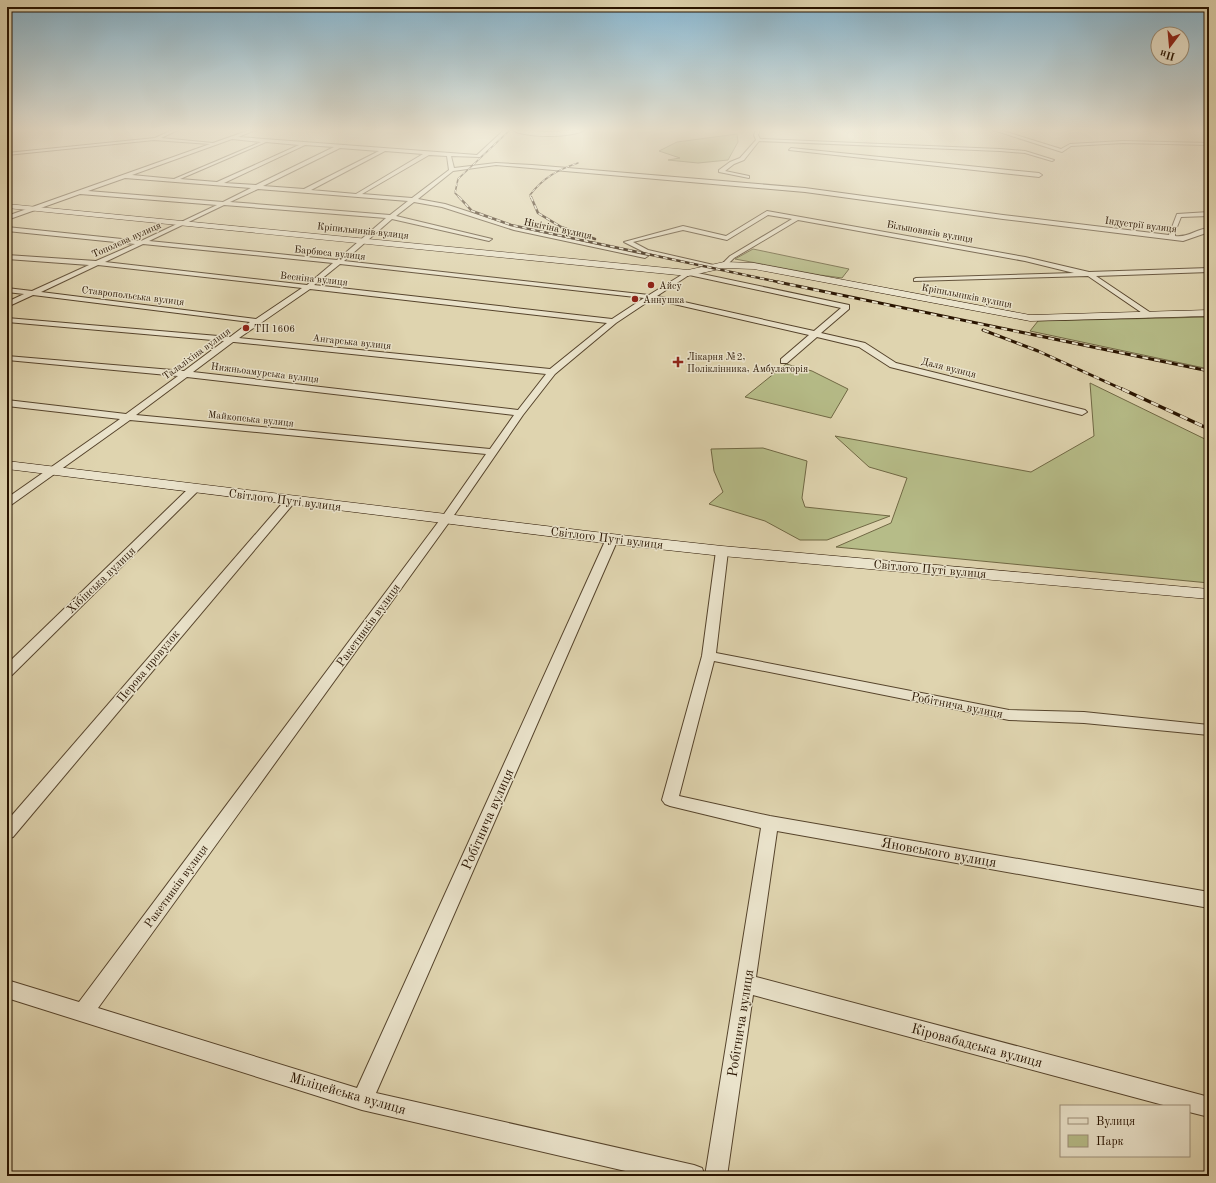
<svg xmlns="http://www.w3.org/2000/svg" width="1216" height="1183" font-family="'Old Standard TT',serif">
  <rect width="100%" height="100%" fill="#dfd4af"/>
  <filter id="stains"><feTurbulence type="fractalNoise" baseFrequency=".005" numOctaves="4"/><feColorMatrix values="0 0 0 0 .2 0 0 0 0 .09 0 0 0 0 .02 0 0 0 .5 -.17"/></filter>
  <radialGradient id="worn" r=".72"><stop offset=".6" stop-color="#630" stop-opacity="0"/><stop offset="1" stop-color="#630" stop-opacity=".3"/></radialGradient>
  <g fill="#b6bc88" stroke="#706844">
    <polygon points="737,134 738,142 728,160 698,163 668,160 680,158 659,151 677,142"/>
    <polygon points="753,249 849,269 842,278 820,275 735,259"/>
    <polygon points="1209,317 1209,369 1030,331 1038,321"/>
    <polygon points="786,364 812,371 848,389 831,418 745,397"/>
    <polygon points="1090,383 1209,441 1209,583 836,547 891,523 907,478 869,467 835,436 1031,472 1094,436"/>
    <polygon points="763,448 807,461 802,498 805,507 890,516 827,540 800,540 765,521 709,504 723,492 714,471 711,449"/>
  </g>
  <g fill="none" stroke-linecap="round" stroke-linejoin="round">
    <defs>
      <g id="street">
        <path d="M 172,130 L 178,130 L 161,138 L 213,143 L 250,130 L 256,130 L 238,137 L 477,155 L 504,130 L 509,130 L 480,157 L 451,156 L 454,168 L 496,163 L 532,165 L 805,188 L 1003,215 L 1169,235 L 1177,214 L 1209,212 L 1209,216 L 1181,217 L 1175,232 L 1175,236 C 1188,238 1196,229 1209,228 L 1209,232 L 1183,241 L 1003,219 L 805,192 L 496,165 L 453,171 L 418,199 L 445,204 L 515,227 L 648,256 L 645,258 L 514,230 L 442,207 L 414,202 L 396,216 L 492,239 L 489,241 L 392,219 L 344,261 L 649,295 L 688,271 L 849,305 L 849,309 L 821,333 L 865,343 L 896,363 L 1085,410 L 1087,412 L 1082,415 L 890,367 L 859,347 L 817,337 L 787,363 L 781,363 L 781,359 L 809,335 L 652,299 L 616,323 L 555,374 L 523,415 L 450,521 L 98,1008 L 357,1088 L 606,539 L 612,536 L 616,537 L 618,539 L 376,1093 L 694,1165 L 702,1168 L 705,1176 L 647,1176 L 362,1110 L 7,998 L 7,980 L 79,1002 L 442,517 L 486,454 L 130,420 L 11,505 L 7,506 L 7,498 L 120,419 L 7,406 L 7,400 L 126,414 L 178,376 L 7,360 L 7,356 L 184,371 L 224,341 L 7,322 L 7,318 L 230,337 L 250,322 L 33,295 L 7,307 L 7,302 L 24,294 L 7,292 L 7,288 L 32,291 L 89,265 L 7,259 L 7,255 L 96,261 L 135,244 L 7,231 L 7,227 L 141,241 L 217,205 L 80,194 L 7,220 L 7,216 L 210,144 L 154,140 L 7,155 L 7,153 L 155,138 ZM 232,139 L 261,142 L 174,179 L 132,175 ZM 266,142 L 299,145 L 217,182 L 180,179 ZM 305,145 L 334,147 L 256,185 L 224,183 ZM 340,148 L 379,151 L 304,189 L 263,186 ZM 385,151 L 423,154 L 356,194 L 311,190 ZM 429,155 L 447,156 L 449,170 L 412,198 L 362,194 ZM 125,178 L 251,188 L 223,202 L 88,191 ZM 258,189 L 408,201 L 390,215 L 230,202 ZM 224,205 L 386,218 L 337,260 L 149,241 ZM 143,244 L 333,263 L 307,285 L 105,262 ZM 340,264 L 644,298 L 612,319 L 314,285 ZM 98,265 L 302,288 L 256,319 L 41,292 ZM 689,275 L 841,308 L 814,331 L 657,296 ZM 310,289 L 607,323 L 550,369 L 239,338 ZM 233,342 L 234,342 L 546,374 L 518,410 L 193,372 ZM 187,377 L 514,415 L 490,449 L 136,415 Z"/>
        <path d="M 512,130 L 548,132 L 585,130 C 571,138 526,138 512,130 Z"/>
        <polygon points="756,130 760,130 758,135 760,139 1000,149 1025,151 1054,160 1052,161 1025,153 1000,151 759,141 744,160 734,164 725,171 749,176 749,178 719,172 719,170 730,162 740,158 756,140 754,135"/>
        <polygon points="993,130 1000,130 1061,149 1070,144 1123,141 1209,143 1209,145 1123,143 1071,146 1062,152"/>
        <polygon points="791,148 1039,173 1042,175 1039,177 789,150"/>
        <polygon points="767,211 1025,257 1089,272 1209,268 1209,272 1096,276 1151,313 1152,315 1148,317 1088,276 914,281 914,279 916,278 1074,273 1025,261 798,220 734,258 726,266 722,266 722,264 730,256 792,219 768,215 727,240 683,230 633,242 648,250 718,266 718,268 716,269 644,252 624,242 683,226 726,236"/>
        <polygon points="194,486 198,487 199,489 198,491 12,675 7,677 7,664 190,487"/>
        <polygon points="290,498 295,501 294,503 13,837 7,839 7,821 286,499"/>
        <polygon points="722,548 726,549 728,551 716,653 1009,710 1084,712 1209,725 1209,735 1084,723 1009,720 714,661 679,796 770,816 1209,892 1209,908 777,831 756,977 1209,1097 1209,1117 1189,1112 1189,1106 1167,1106 753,995 727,1176 705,1176 761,828 670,806 665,804 662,800 702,656 716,551 718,549"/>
      </g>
      <g id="secondary">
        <polygon points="7,204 688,270 724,262 754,263 1030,315 1209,310 1209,316 1030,321 754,269 724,268 688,276 7,208"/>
        <polygon points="7,461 612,534 722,546 1209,589 1209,599 722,556 612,544 7,469"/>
      </g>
    </defs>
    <use href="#street" stroke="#56442c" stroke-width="2"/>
    <use href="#secondary" stroke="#291400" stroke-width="1"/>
    <use href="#street" fill="#eae3cb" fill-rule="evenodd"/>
    <use href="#secondary" fill="#eae3cb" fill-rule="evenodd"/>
    <defs>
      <g id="rail-far3">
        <polyline points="460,198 455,193 458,179 510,130"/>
        <path d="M 531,198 L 530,195 C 543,178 557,170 578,163"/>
      </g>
      <g id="rail-far2">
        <polyline points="459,197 472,211 511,225 783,283"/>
        <polyline points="531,197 538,213 561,227 595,239"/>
      </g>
      <g id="rail-far1">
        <path d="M 778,282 C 922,313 1066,341 1209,371"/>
        <polyline points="983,330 1038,351 1124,390"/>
      </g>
      <polyline id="rail" points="1122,389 1209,429"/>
    </defs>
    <use href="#rail-far3" stroke="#291400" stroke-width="1.5"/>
    <use href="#rail-far2" stroke="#291400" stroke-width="2.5"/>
    <use href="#rail-far1" stroke="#291400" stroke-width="3"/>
    <use href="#rail" stroke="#291400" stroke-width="3.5"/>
    <use href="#rail-far3" stroke="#eae3cb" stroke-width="1" stroke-dasharray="3.5" stroke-linecap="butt"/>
    <use href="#rail-far2" stroke="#eae3cb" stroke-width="1.5" stroke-dasharray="4.5" stroke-linecap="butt"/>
    <use href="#rail-far1" stroke="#eae3cb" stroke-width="2" stroke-dasharray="6" stroke-linecap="butt"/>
    <use href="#rail" stroke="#eae3cb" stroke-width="2.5" stroke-dasharray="8" stroke-linecap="butt"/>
  </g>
  <linearGradient id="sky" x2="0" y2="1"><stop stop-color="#86b6d1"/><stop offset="0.44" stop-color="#f1ecdb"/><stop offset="1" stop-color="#f1ecdb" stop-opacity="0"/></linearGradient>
  <rect width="1216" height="296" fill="url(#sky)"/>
  <g fill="#8f2418" stroke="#eae3cb" stroke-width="1.5">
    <circle cx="651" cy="285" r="4"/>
    <circle cx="635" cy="299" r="4"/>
    <circle cx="246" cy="328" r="4"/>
    <path d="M676 356h4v4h4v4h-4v4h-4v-4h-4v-4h4z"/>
  </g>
  <g text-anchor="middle" stroke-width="3" stroke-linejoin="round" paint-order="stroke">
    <g font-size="10" fill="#291400" stroke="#eae3cb">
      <text transform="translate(1141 224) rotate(7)" y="4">Індустрії вулиця</text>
      <text transform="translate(558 228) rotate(12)" y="4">Нікітіна вулиця</text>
      <text transform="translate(363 230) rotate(6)" y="4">Кріпильників вулиця</text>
      <text transform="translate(930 231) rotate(10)" y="4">Більшовиків вулиця</text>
      <text transform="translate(126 239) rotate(-24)" y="4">Тополєва вулиця</text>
      <text transform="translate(330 252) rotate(6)" y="4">Барбюса вулиця</text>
      <text transform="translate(314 278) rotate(6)" y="4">Весніна вулиця</text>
      <text transform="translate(133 295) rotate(7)" y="4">Ставропольська вулиця</text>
      <text transform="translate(967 295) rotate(11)" y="4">Кріпильників вулиця</text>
      <text transform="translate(352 341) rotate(6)" y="4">Ангарська вулиця</text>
      <text transform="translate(196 353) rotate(-36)" y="4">Талаліхіна вулиця</text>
      <text transform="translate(949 367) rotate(14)" y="4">Даля вулиця</text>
      <text transform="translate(265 372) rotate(7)" y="4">Нижньоамурська вулиця</text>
      <text transform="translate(251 418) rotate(6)" y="4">Майкопська вулиця</text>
    </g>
    <g font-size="10" fill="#291400" stroke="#eae3cb" text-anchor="start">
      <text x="659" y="289">Айсу</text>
      <text x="643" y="303">Аннушка</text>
      <text x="254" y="332">ТП 1606</text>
      <text x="687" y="360">Лікарня №2,<tspan x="687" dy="12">Поліклінника, Амбулаторія</tspan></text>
    </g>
    <g font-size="12" fill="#291400" stroke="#eae3cb">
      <text transform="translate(285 500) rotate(7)" y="4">Світлого Путі вулиця</text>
      <text transform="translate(607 538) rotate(7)" y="4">Світлого Путі вулиця</text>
      <text transform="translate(930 569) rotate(5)" y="4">Світлого Путі вулиця</text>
      <text transform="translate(101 580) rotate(-44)" y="4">Хібінська вулиця</text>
      <text transform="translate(368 625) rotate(-54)" y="4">Ракетників вулиця</text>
      <text transform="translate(148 666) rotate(-50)" y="4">Перова провулок</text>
      <text transform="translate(957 705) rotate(11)" y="4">Робітнича вулиця</text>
      <text transform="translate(176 886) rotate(-54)" y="4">Ракетників вулиця</text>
    </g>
    <g font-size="14" fill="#291400" stroke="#eae3cb">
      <text transform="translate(487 819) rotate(-66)" y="5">Робітнича вулиця</text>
      <text transform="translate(939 852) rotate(10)" y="5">Яновського вулиця</text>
      <text transform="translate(740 1023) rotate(-81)" y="5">Робітнича вулиця</text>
      <text transform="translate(977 1045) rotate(15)" y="5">Кіровабадська вулиця</text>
      <text transform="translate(348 1093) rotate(16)" y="5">Міліцейська вулиця</text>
    </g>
  </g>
  <rect width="1216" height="1183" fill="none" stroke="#dfd4af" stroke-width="24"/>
  <rect x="8" y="8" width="1200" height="1167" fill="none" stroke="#291400" stroke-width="2"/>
  <rect x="12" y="12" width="1192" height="1159" fill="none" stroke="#291400"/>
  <rect x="1060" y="1105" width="130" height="52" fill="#eae3cb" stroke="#9d907a"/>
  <rect x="1068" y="1118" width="20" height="6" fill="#eae3cb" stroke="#9d907a"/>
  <text x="1096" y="1125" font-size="12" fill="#291400">Вулиця</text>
  <rect x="1068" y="1135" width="20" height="12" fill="#b6bc88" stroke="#9d907a"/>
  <text x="1096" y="1145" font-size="12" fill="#291400">Парк</text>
  <g transform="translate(1170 46) rotate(196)"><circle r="19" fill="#eae3cb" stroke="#9d907a"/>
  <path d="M0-3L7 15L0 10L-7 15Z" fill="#8f2418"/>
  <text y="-6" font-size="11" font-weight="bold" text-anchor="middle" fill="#291400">Пн</text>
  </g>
  <rect width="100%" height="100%" filter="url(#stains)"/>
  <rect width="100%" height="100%" fill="url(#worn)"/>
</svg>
